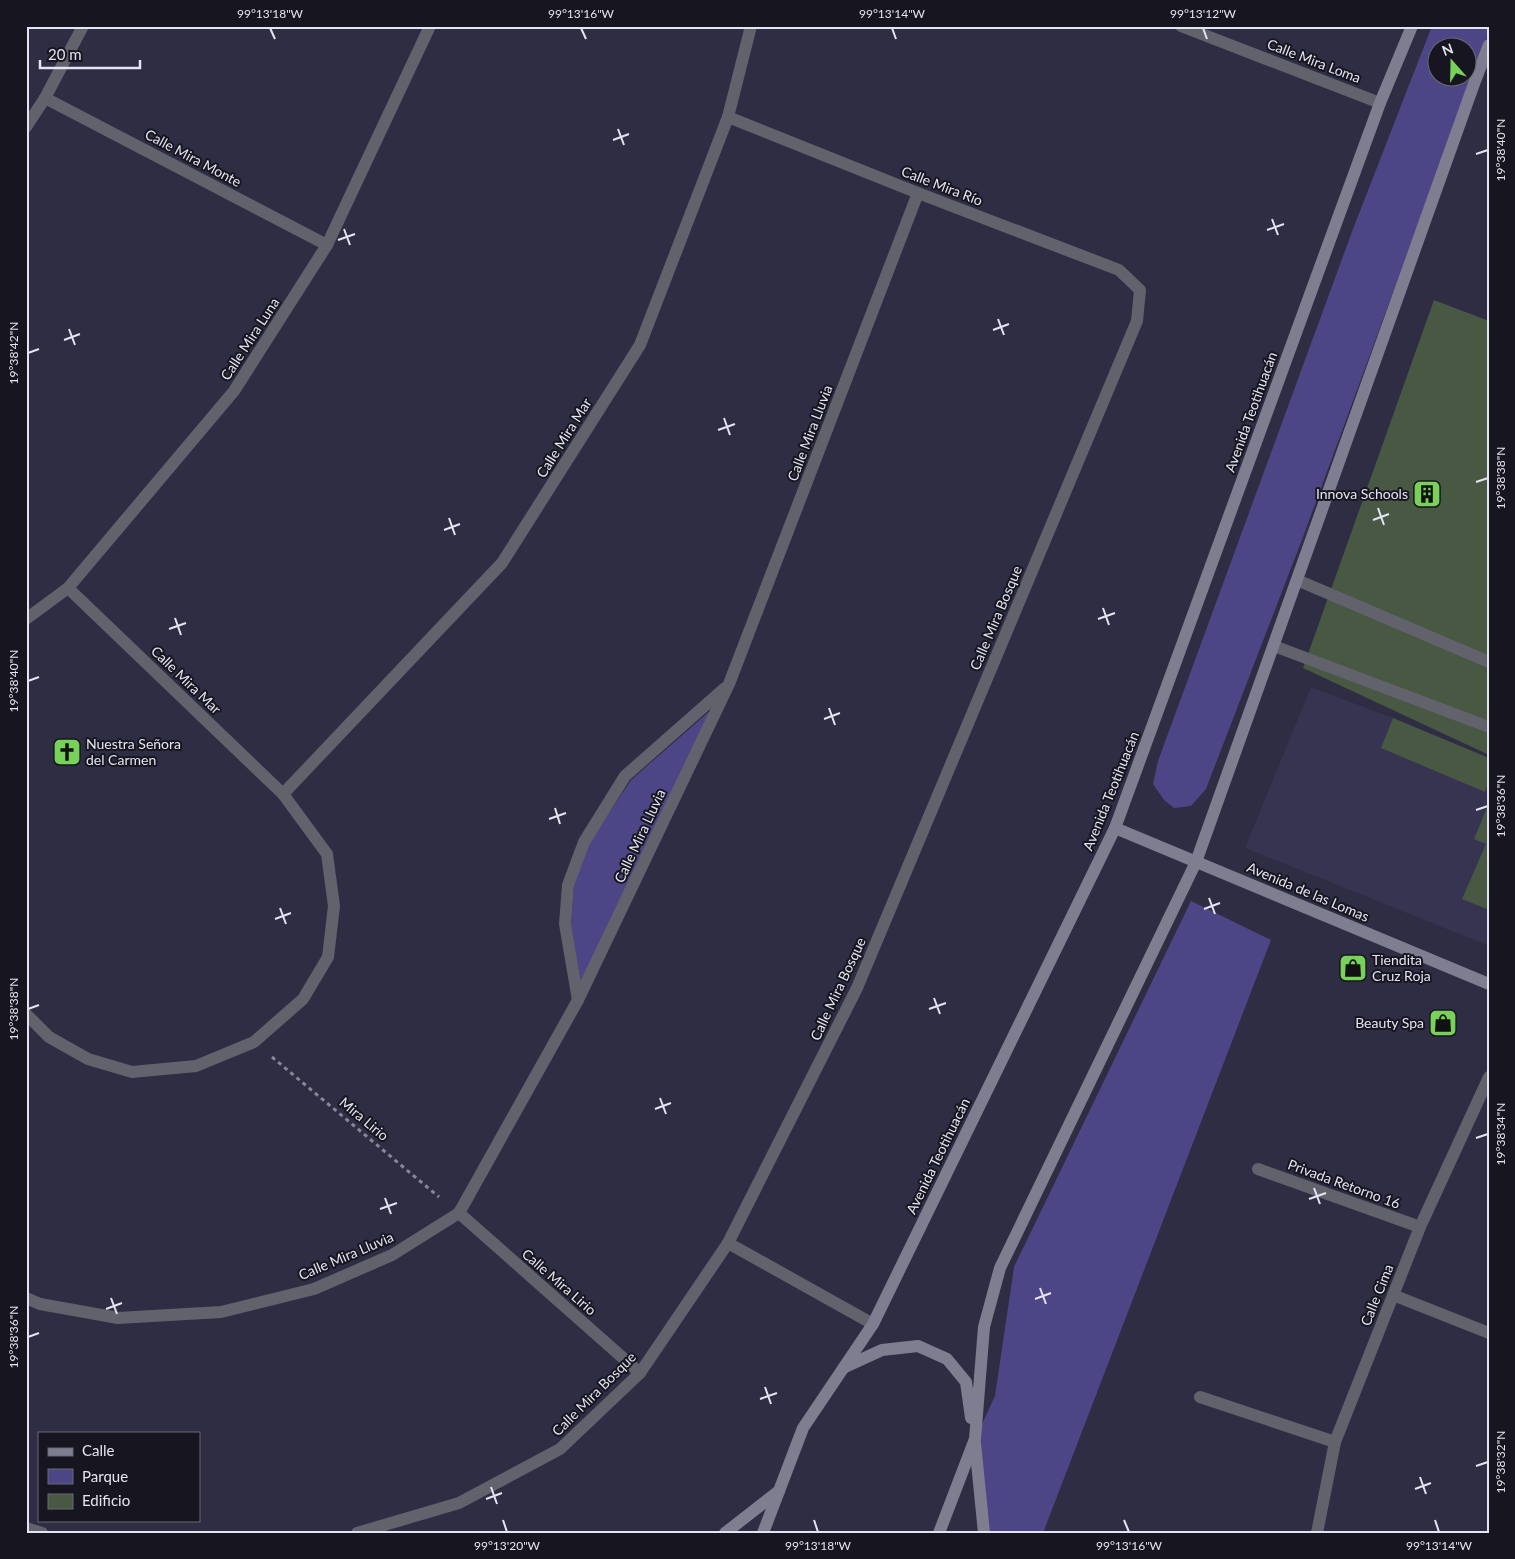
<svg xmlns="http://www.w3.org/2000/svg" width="1515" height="1559" font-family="Lato,sans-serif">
  <rect width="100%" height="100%" fill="#2e2d43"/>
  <polygon fill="#363451" points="1311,687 1393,718 1489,758 1489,946 1245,848"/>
  <g fill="#4d4686" fill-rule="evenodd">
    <path d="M 1432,26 L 1489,26 L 1489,31 L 1303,537 L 1206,789 L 1191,806 L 1174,808 L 1164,800 L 1153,784 L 1158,761 L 1353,229 ZM 1438,48 L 1468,48 L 1468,78 L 1438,78 Z"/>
    <polygon points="711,710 581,982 571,925 574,885 588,845 631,780"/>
    <polygon points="1191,901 1271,940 1043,1533 984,1533 975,1439 995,1396 1014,1267"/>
  </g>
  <g fill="#485843">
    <polygon points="1434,300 1489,321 1489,755 1303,668"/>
    <polygon points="1393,718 1489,758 1489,782 1485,792 1381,748"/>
    <polygon points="1489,803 1489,910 1462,899 1486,844 1474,839"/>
  </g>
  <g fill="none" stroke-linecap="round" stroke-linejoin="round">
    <polyline stroke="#888799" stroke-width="3" stroke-dasharray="4 4" stroke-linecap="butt" points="272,1057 439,1197"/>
    <g stroke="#62626d" stroke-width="12">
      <polyline points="1297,580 1489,662"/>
      <polyline points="1274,646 1489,727"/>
    </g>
    <g stroke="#62626d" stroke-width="12">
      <polyline points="1181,26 1380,103"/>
      <polyline points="45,98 327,245"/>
      <polyline points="26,127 45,98 83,26"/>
      <polyline points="26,619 68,588 234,391 327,245 430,26"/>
      <polyline points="283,794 502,563 640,345 728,117 751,26"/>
      <polyline points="578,1000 565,924 568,885 584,842 625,776 725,688"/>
      <polyline points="26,1014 49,1037 88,1059 132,1072 196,1066 254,1042 303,999 328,957 334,906 327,854 283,794 68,588"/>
      <polyline points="1258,1169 1420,1227"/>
      <polyline points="459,1213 640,1373"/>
      <polyline points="728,1243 873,1324"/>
      <polyline points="1393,1295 1489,1333"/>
      <polyline points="26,1298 40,1304 118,1318 221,1312 314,1289 392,1255 459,1213 578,1000 729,684 918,193"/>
      <polyline points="1200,1397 1335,1442"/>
      <polyline points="26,1528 42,1533"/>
      <polyline points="357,1533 459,1503 560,1449 640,1373 728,1243 857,988 1137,321 1140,290 1119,270 918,193 728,117"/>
      <polyline points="1317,1533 1335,1442 1420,1227 1489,1077"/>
    </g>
    <g stroke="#7e7e90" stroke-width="12">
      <polyline points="1115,828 1489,984"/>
      <polyline points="845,1367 882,1350 918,1346 947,1359 966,1382 971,1418"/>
      <polyline points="975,1443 984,1533"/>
      <polyline points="725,1533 779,1491"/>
      <polyline points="763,1533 803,1428 873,1324 1115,828 1380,103 1412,26"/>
      <polyline points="939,1533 975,1439 984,1327 1000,1268 1196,862 1475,81 1489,45"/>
    </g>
  </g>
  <path fill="none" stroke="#e4e4f2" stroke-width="2" d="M 270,28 L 275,39M 581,28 L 586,39M 892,28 L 896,39M 1203,28 L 1207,39M 618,129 L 624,145M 613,140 L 629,134M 1476,154 L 1488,150M 1272,219 L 1278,235M 344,229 L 350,245M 1267,230 L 1284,224M 338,240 L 355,234M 998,319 L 1004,335M 69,329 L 75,345M 993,330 L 1009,324M 64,340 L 80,334M 28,353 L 39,349M 724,418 L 730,435M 718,430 L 735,424M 1476,482 L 1488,478M 1378,508 L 1384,525M 449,518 L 455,535M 1373,520 L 1389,514M 444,530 L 460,524M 1103,608 L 1109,625M 175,618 L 181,635M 1098,619 L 1115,613M 169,629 L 186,623M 28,681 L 39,677M 829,708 L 835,725M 824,719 L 840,713M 555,808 L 560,824M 1476,810 L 1488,806M 549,819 L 566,813M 1209,898 L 1215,914M 280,908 L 286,924M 1204,909 L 1220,903M 275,919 L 291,913M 934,998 L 940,1014M 28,1009 L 39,1005M 929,1009 L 946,1003M 660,1098 L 666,1114M 655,1109 L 671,1103M 1476,1138 L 1488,1134M 1314,1188 L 1320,1204M 385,1198 L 391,1214M 1309,1199 L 1326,1193M 380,1209 L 397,1203M 1040,1288 L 1046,1304M 111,1298 L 117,1314M 1035,1299 L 1051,1293M 106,1309 L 122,1303M 28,1337 L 39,1333M 765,1387 L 771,1404M 760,1399 L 777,1393M 1476,1466 L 1488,1462M 1420,1477 L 1426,1494M 491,1487 L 497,1504M 1415,1489 L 1431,1483M 486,1499 L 502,1493M 503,1520 L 507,1532M 814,1520 L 818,1532M 1124,1520 L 1129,1532M 1435,1520 L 1439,1532"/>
  <defs>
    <symbol id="building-square" viewBox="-11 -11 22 22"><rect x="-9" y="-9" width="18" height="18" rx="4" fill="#78d158" stroke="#171620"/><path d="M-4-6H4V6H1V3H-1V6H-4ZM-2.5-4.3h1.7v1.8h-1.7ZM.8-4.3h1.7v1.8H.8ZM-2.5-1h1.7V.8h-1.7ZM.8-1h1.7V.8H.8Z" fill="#111"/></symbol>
    <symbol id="church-square" viewBox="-11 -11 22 22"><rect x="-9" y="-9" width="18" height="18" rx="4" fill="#78d158" stroke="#171620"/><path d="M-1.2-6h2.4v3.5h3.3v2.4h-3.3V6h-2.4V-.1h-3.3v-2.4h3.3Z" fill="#111"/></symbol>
    <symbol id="shop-square" viewBox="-11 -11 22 22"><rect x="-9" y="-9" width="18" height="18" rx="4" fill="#78d158" stroke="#171620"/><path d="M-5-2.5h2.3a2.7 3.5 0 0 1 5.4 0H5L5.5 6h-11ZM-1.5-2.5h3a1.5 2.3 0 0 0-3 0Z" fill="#111"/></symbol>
  </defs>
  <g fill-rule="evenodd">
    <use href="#building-square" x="1411" y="478" width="32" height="32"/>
    <use href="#church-square" x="51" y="736" width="32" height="32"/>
    <use href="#shop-square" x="1337" y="952" width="32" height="32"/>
    <use href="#shop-square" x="1427" y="1007" width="32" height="32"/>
  </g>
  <g text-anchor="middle" stroke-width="4" stroke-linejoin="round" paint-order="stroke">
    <g font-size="14" fill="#e4e4f2" stroke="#171620">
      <text transform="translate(1314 61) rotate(21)" y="5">Calle Mira Loma</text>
      <text transform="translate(193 158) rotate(28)" y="5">Calle Mira Monte</text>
      <text transform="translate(942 186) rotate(21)" y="5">Calle Mira Río</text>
      <text transform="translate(250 339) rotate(-57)" y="5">Calle Mira Luna</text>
      <text transform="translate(1251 412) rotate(-70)" y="5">Avenida Teotihuacán</text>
      <text transform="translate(810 433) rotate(-69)" y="5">Calle Mira Lluvia</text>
      <text transform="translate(564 438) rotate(-58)" y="5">Calle Mira Mar</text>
      <text transform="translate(996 618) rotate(-67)" y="5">Calle Mira Bosque</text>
      <text transform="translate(186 680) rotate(44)" y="5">Calle Mira Mar</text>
      <text transform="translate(1111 791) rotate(-68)" y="5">Avenida Teotihuacán</text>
      <text transform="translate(640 836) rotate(-65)" y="5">Calle Mira Lluvia</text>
      <text transform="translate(1308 892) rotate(23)" y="5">Avenida de las Lomas</text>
      <text transform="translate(838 989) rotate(-65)" y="5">Calle Mira Bosque</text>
      <text transform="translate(364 1119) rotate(40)" y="5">Mira Lirio</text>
      <text transform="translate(938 1156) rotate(-64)" y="5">Avenida Teotihuacán</text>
      <text transform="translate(1344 1184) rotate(20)" y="5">Privada Retorno 16</text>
      <text transform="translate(346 1256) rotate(-23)" y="5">Calle Mira Lluvia</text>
      <text transform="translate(559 1282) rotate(41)" y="5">Calle Mira Lirio</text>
      <text transform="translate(1377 1295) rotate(-68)" y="5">Calle Cima</text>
      <text transform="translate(594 1394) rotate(-45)" y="5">Calle Mira Bosque</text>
    </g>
    <g font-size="14" fill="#e4e4f2" stroke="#171620" text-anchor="end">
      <text x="1408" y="499">Innova Schools</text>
      <text x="86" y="749" text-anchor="start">Nuestra Señora<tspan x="86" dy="16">del Carmen</tspan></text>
      <text x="1372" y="965" text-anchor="start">Tiendita<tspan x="1372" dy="16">Cruz Roja</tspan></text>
      <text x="1424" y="1028">Beauty Spa</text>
    </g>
  </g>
  <rect width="1515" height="1559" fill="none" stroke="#171620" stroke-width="55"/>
  <rect x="38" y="1432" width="162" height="90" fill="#171620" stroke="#696874"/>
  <rect x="48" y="1448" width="25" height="8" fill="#7e7e90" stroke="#696874"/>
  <text x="82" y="1456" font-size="15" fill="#e4e4f2">Calle</text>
  <rect x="48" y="1469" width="25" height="15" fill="#4d4686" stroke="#696874"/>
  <text x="82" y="1482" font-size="15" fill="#e4e4f2">Parque</text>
  <rect x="48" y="1494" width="25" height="15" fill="#485843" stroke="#696874"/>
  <text x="82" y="1506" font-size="15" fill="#e4e4f2">Edificio</text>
  <g transform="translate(1452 62) rotate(340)"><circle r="24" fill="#171620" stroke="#696874"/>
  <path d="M0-4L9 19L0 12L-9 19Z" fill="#78d158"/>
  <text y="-8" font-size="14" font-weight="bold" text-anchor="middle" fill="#e4e4f2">N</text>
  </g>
  <path d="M40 60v8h100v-8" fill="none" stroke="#e4e4f2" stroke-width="2.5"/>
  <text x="48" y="60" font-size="15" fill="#e4e4f2" stroke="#171620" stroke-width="4" paint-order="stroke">20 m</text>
  <rect x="28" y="28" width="1460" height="1504" fill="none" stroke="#e4e4f2" stroke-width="2"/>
  <g font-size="12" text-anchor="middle" fill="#e4e4f2">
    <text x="270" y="18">99°13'18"W</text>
    <text x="581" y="18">99°13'16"W</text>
    <text x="892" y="18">99°13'14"W</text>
    <text x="1203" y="18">99°13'12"W</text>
    <text transform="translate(1501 150) rotate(-90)" y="4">19°38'40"N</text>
    <text transform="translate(14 353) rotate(-90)" y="4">19°38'42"N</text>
    <text transform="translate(1501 478) rotate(-90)" y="4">19°38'38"N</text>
    <text transform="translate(14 681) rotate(-90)" y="4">19°38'40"N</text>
    <text transform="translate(1501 806) rotate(-90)" y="4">19°38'36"N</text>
    <text transform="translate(14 1009) rotate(-90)" y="4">19°38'38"N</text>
    <text transform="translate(1501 1134) rotate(-90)" y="4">19°38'34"N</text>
    <text transform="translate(14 1337) rotate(-90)" y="4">19°38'36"N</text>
    <text transform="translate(1501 1462) rotate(-90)" y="4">19°38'32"N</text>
    <text x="507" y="1550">99°13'20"W</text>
    <text x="818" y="1550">99°13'18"W</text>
    <text x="1129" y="1550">99°13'16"W</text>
    <text x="1439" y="1550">99°13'14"W</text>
  </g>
</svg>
